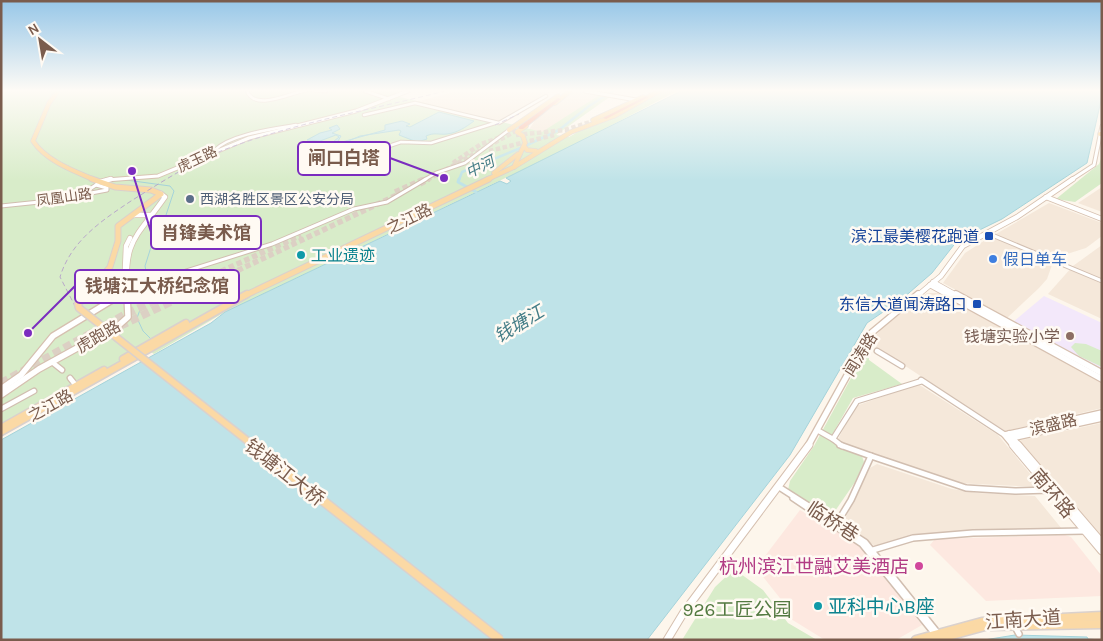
<svg xmlns="http://www.w3.org/2000/svg" width="1103" height="641" font-family="Karla,'Noto Sans SC',sans-serif">
  <rect width="100%" height="100%" fill="#fdf6ec"/>
  <g fill="#f5e8da">
    <polygon points="458,91 552,91 500,122 415,102"/>
    <polygon points="574,91 601,94 580,112 542,135 528,131 536,119"/>
    <polygon points="1102,187 1102,212 1078,203"/>
    <polygon points="1049,203 1102,223 1102,236 1086,248 1051,259 1000,238 996,234"/>
    <polygon points="990,237 998,238 1053,262 1047,279 1039,288 1007,318 943,283 965,253"/>
    <polygon points="1102,245 1102,319 1048,294 1073,266"/>
    <polygon points="927,293 938,293 1102,383 1102,408 1005,431 870,343 881,329"/>
    <polygon points="918,384 998,435 1037,482 1036,487 956,483 843,444 838,439 856,406"/>
    <polygon points="1102,423 1102,535 1100,535 1017,441"/>
    <polygon points="877,464 952,489 978,493 1035,496 1062,529 970,530 908,537 875,546 842,525 870,468"/>
  </g>
  <g fill="#fde8e0">
    <polygon points="800,510 858,545 922,625 896,640 825,640 791,619 787,607 756,568"/>
    <polygon points="1065,535 1071,537 1102,576 1102,596 986,601 930,545 935,539"/>
  </g>
  <polygon fill="#f3e8fa" points="1044,296 1102,323 1102,369 1013,322"/>
  <g fill="#d8ecc9">
    <polygon points="1,91 407,91 396,96 542,132 601,94 611,96 556,135 569,137 581,130 610,120 663,91 677,91 568,148 225,312 154,354 148,350 254,294 226,306 1,430"/>
    <polygon points="1102,156 1102,183 1075,202 1056,199 1099,164"/>
    <polygon points="1075,343 1086,344 1102,351 1102,367 1079,356 1071,347"/>
    <polygon points="868,347 869,360 902,384 853,398 832,435 838,446 862,456 864,462 855,482 833,514 829,515 788,490 790,481 814,446"/>
    <polygon points="734,569 763,590 788,623 817,640 682,640 715,587"/>
  </g>
  <g fill="#bfe3e8" stroke="#a5d3da">
    <polygon points="681,91 1102,91 1102,96 1087,163 1002,219 957,241 932,273 902,299 867,323 790,455 647,640 1,640 1,440 211,323 225,312 500,181 507,184 511,181 506,178"/>
    <path d="M 439,112 L 474,121 C 466,127 457,133 447,134 C 438,135 435,132 426,136 L 427,139 L 417,142 L 399,135 L 401,131 L 399,130 L 360,136 L 339,145 L 333,142 L 339,137 L 336,135 L 320,141 L 307,140 L 320,133 L 332,130 L 329,128 L 337,125 L 340,129 L 332,133 L 341,136 L 338,141 L 342,142 L 385,130 L 385,125 L 402,121 L 410,124 L 406,126 L 410,127 Z"/>
    <polygon points="1015,635 1087,637 1088,639 1101,640 984,640"/>
  </g>
  <g fill="none" stroke-linecap="round" stroke-linejoin="round">
    <g stroke="#a5d3da" stroke-width="1">
      <polyline points="126,180 170,186 174,191 165,218 158,225 145,266 148,281"/>
      <polyline points="149,285 137,318 143,331 151,339"/>
    </g>
    <g stroke="#bfe3e8" stroke-width="2.5">
      <polyline points="525,146 559,130 589,106 613,91"/>
      <polyline points="459,180 462,172 523,147"/>
    </g>
    <polyline stroke="#bfe3e8" stroke-width="3" points="459,179 458,182 476,192"/>
    <g stroke="#dcd0c4" stroke-width="4.5" stroke-dasharray="4.5 2.5" stroke-linecap="butt">
      <polyline points="516,135 565,130 603,118"/>
      <polyline points="489,151 554,135"/>
      <polyline points="453,163 481,144 501,137"/>
      <polyline points="421,180 424,179"/>
      <polyline points="427,180 521,128"/>
    </g>
    <g stroke="#dcd0c4" stroke-width="5.5" stroke-dasharray="5.5 3" stroke-linecap="butt">
      <polyline points="420,184 429,179"/>
      <polyline points="395,192 424,179"/>
      <polyline points="167,296 301,235"/>
      <polyline points="184,296 401,193"/>
    </g>
    <g stroke="#dcd0c4" stroke-width="8" stroke-dasharray="8 4" stroke-linecap="butt">
      <polyline points="120,326 187,294"/>
      <polyline points="1,383 124,315 169,294"/>
    </g>
    <defs>
      <g id="street-far3">
        <polyline points="312,90 326,91"/>
        <path d="M 247,91 C 255,112 292,92 307,90"/>
        <polyline points="365,91 389,99"/>
        <polyline points="364,115 415,103 499,123 546,96"/>
        <polyline points="380,149 401,142 431,143 495,123"/>
        <path d="M 215,150 C 231,134 274,129 296,125"/>
        <polyline points="424,180 436,173 465,163 509,130"/>
      </g>
      <g id="street-far2">
        <polyline points="82,194 96,185"/>
        <polyline points="1,206 49,201 107,190 107,188 96,185 100,182"/>
        <polyline points="992,235 1102,281"/>
        <polyline points="126,290 272,244 354,209 387,202 426,179"/>
      </g>
      <g id="street-far1">
        <polyline points="877,351 902,366"/>
        <polyline points="52,362 62,370"/>
        <polyline points="70,378 74,383"/>
        <polyline points="921,380 1005,435"/>
        <polyline points="1,409 34,391"/>
        <polyline points="817,430 833,439"/>
        <polyline points="842,446 833,439 857,401 922,381"/>
      </g>
      <g id="street">
        <polyline points="840,445 871,456"/>
        <polyline points="779,487 865,542 937,632"/>
        <polyline points="793,498 862,544 934,633"/>
        <polyline points="837,523 851,500 871,456 966,488 1015,491 1050,490"/>
        <polyline points="873,550 913,538 973,533 1085,531"/>
        <polyline points="1014,625 1019,634"/>
      </g>
      <g id="secondary-far3">
        <polyline points="585,91 636,100"/>
        <polyline points="106,180 158,176 249,138 356,111 408,91"/>
        <polyline points="1071,180 1094,165 1102,126"/>
      </g>
      <g id="secondary-far2">
        <polyline points="100,182 111,179"/>
        <polyline points="1046,197 1102,219"/>
        <polyline points="134,215 151,215"/>
        <polyline points="933,282 958,296"/>
        <polyline points="930,285 950,296"/>
        <polyline points="121,296 124,291 126,246 130,238"/>
        <path d="M 127,296 C 124,238 135,240 165,197 L 161,194"/>
        <polyline points="917,296 941,276 963,246 1017,217 1073,179"/>
      </g>
      <g id="secondary-far1">
        <polyline points="947,294 1102,379"/>
        <polyline points="956,294 1102,373"/>
        <polyline points="1,389 21,375 53,336 122,294"/>
        <polyline points="1,395 39,369 119,325 128,317 127,294"/>
        <polyline points="1009,434 1019,446"/>
        <polyline points="1011,438 1102,418"/>
        <polyline points="808,446 870,334 918,294"/>
        <polyline points="1014,446 1005,435 1102,413"/>
      </g>
      <g id="secondary">
        <polyline points="1013,445 1102,551"/>
        <polyline points="1018,445 1102,543"/>
        <polyline points="667,640 684,612 809,445"/>
      </g>
      <g id="primary-far3">
        <path d="M 58,91 L 49,103 L 33,141 C 46,161 74,171 95,180"/>
        <polyline points="555,103 570,91"/>
        <polyline points="593,120 643,97"/>
        <polyline points="509,130 558,96"/>
        <polyline points="1100,134 1102,134"/>
        <polyline points="524,146 527,150 536,151"/>
        <polyline points="514,167 525,143 523,136 517,132 526,126"/>
        <polyline points="494,173 518,154"/>
        <polyline points="486,180 514,167 571,132 614,116 659,91"/>
      </g>
      <g id="primary-far2">
        <polyline points="86,296 110,267 118,241 118,226 161,194 151,190 115,187 92,179"/>
        <polyline points="244,296 489,179"/>
      </g>
      <g id="primary-far1">
        <polyline points="81,300 87,294"/>
        <polyline points="123,359 186,323"/>
        <polyline points="1,428 104,370"/>
        <polyline points="1,432 247,294"/>
      </g>
      <g id="primary">
        <polyline points="916,640 982,622 1102,616"/>
        <polyline points="933,640 985,626 1102,624"/>
      </g>
      <g id="highway">
        <polygon points="646,96 649,97 606,119 603,118"/>
        <polygon points="558,98 561,99 523,129 519,129 519,127"/>
      </g>
    </defs>
    <use href="#street-far3" stroke="#d1beb0" stroke-width="4.5"/>
    <use href="#street-far2" stroke="#d1beb0" stroke-width="5"/>
    <use href="#street-far1" stroke="#d1beb0" stroke-width="7"/>
    <use href="#street" stroke="#d1beb0" stroke-width="8"/>
    <use href="#secondary-far3" stroke="#d6c0b0" stroke-width="5"/>
    <use href="#secondary-far2" stroke="#d6c0b0" stroke-width="6"/>
    <use href="#secondary-far1" stroke="#d6c0b0" stroke-width="8"/>
    <use href="#secondary" stroke="#d6c0b0" stroke-width="9"/>
    <use href="#primary-far3" stroke="#dad1cd" stroke-width="5.5"/>
    <use href="#primary-far2" stroke="#dad1cd" stroke-width="7"/>
    <use href="#primary-far1" stroke="#dad1cd" stroke-width="9"/>
    <use href="#primary" stroke="#dad1cd" stroke-width="11"/>
    <use href="#highway" stroke="#dad1cd" stroke-width="2"/>
    <use href="#street-far3" stroke="#fff" stroke-width="2.5"/>
    <use href="#street-far2" stroke="#fff" stroke-width="3"/>
    <use href="#street-far1" stroke="#fff" stroke-width="4.5"/>
    <use href="#street" stroke="#fff" stroke-width="5"/>
    <use href="#secondary-far3" stroke="#fff" stroke-width="3"/>
    <use href="#secondary-far2" stroke="#fff" stroke-width="4.5"/>
    <use href="#secondary-far1" stroke="#fff" stroke-width="5.5"/>
    <use href="#secondary" stroke="#fff" stroke-width="7"/>
    <use href="#primary-far3" stroke="#fbd9a5" stroke-width="4"/>
    <use href="#primary-far2" stroke="#fbd9a5" stroke-width="5"/>
    <use href="#primary-far1" stroke="#fbd9a5" stroke-width="6"/>
    <use href="#primary" stroke="#fbd9a5" stroke-width="8"/>
    <use href="#highway" fill="#f7b7a3" fill-rule="evenodd"/>
    <g stroke="#b9a8c9" stroke-width="1" stroke-dasharray="5 3" stroke-linecap="butt">
      <polyline points="495,125 519,114"/>
      <path d="M 252,446 L 75,306 L 60,277 C 71,241 101,221 131,201 C 160,183 189,164 221,151 C 292,123 371,110 445,91"/>
    </g>
    <polyline stroke="#b9a8c9" stroke-width="2" stroke-dasharray="11 7" stroke-linecap="butt" points="251,445 498,640"/>
    <defs>
      <polyline id="primary-bridge-far1" points="81,300 78,304 79,308 254,446"/>
      <polyline id="primary-bridge" points="252,445 500,640"/>
    </defs>
    <use href="#primary-bridge-far1" stroke="#dad1cd" stroke-width="9" stroke-linecap="butt"/>
    <use href="#primary-bridge" stroke="#dad1cd" stroke-width="11" stroke-linecap="butt"/>
    <use href="#primary-bridge-far1" stroke="#fbd9a5" stroke-width="6"/>
    <use href="#primary-bridge" stroke="#fbd9a5" stroke-width="8"/>
  </g>
  <linearGradient id="sky" x2="0" y2="1"><stop stop-color="#97c7e8"/><stop offset="0.5" stop-color="#fefbf6"/><stop offset="1" stop-color="#fefbf6" stop-opacity="0"/></linearGradient>
  <rect width="1103" height="181" fill="url(#sky)"/>
  <circle fill="#5c6f8a" stroke="#fffaf3" stroke-width="2" cx="190" cy="199" r="5"/>
  <g fill="#1a4fb4" stroke="#fffaf3" stroke-width="2">
    <rect x="984" y="231" width="10" height="10" rx="2.5"/>
    <rect x="972" y="299" width="10" height="10" rx="2.5"/>
  </g>
  <g fill="#0f9aa8" stroke="#fffaf3" stroke-width="2">
    <circle cx="301" cy="255" r="5"/>
    <circle cx="818" cy="606" r="5"/>
  </g>
  <circle fill="#3f7fe0" stroke="#fffaf3" stroke-width="2" cx="993" cy="259" r="5"/>
  <circle fill="#8d6e63" stroke="#fffaf3" stroke-width="2" cx="1070" cy="336" r="5"/>
  <circle fill="#d1479c" stroke="#fffaf3" stroke-width="2" cx="919" cy="566" r="5"/>
  <g text-anchor="middle" stroke-width="5" stroke-linejoin="round" paint-order="stroke">
    <g font-size="14" fill="#7a5c4d" stroke="#fffaf3">
      <text transform="translate(197 159) rotate(-25)" y="5">虎玉路</text>
      <text transform="translate(64 197) rotate(-8)" y="5">凤凰山路</text>
    </g>
    <g font-size="14" fill="#4e5e75" stroke="#fffaf3" text-anchor="start">
      <text x="200" y="204">西湖名胜区景区公安分局</text>
    </g>
    <g font-size="15" font-style="italic" fill="#437c86" stroke="#fffaf3">
      <text transform="translate(480 167) rotate(-27)" y="5">中河</text>
    </g>
    <g font-size="16" fill="#7a5c4d" stroke="#fffaf3">
      <text transform="translate(409 218) rotate(-26)" y="6">之江路</text>
      <text transform="translate(98 336) rotate(-30)" y="6">虎跑路</text>
      <text transform="translate(860 354) rotate(-58)" y="6">闻涛路</text>
      <text transform="translate(50 405) rotate(-29)" y="6">之江路</text>
      <text transform="translate(1053 424) rotate(-13)" y="6">滨盛路</text>
    </g>
    <g font-size="16" fill="#164399" stroke="#fffaf3" text-anchor="end">
      <text x="979" y="242">滨江最美樱花跑道</text>
      <text x="967" y="310">东信大道闻涛路口</text>
    </g>
    <g font-size="16" fill="#0d838f" stroke="#fffaf3" text-anchor="start">
      <text x="311" y="261">工业遗迹</text>
    </g>
    <g font-size="16" fill="#366cbe" stroke="#fffaf3" text-anchor="start">
      <text x="1003" y="265">假日单车</text>
    </g>
    <g font-size="16" fill="#785e54" stroke="#fffaf3" text-anchor="end">
      <text x="1060" y="342">钱塘实验小学</text>
    </g>
    <g font-size="18" font-style="italic" fill="#437c86" stroke="#fffaf3">
      <text transform="translate(519 324) rotate(-31)" y="6">钱塘江</text>
    </g>
    <g font-size="19" fill="#7a5c4d" stroke="#fffaf3">
      <text transform="translate(285 472) rotate(38)" y="7">钱塘江大桥</text>
      <text transform="translate(1053 493) rotate(50)" y="7">南环路</text>
      <text transform="translate(833 521) rotate(33)" y="7">临桥巷</text>
      <text transform="translate(1023 619) rotate(-4)" y="7">江南大道</text>
    </g>
    <g font-size="19" fill="#b23c85" stroke="#fffaf3" text-anchor="end">
      <text x="909" y="573">杭州滨江世融艾美酒店</text>
    </g>
    <g font-size="19" fill="#0d838f" stroke="#fffaf3" text-anchor="start">
      <text x="828" y="613">亚科中心B座</text>
    </g>
    <g font-size="19" fill="#537a41" stroke="#fffaf3">
      <text x="737" y="616">926工匠公园</text>
    </g>
  </g>
  <path fill="none" stroke="#7b2cbf" stroke-width="2" d="M444 178L390 158M132 171L151 232M28 333L75 286"/>
  <g fill="#7b2cbf" stroke="#fffaf3" stroke-width="2">
    <circle cx="444" cy="178" r="5"/>
    <circle cx="132" cy="171" r="5"/>
    <circle cx="28" cy="333" r="5"/>
  </g>
  <g fill="#fffaf3" stroke="#7b2cbf" stroke-width="2">
    <rect x="298" y="142" width="92" height="33" rx="5"/>
    <rect x="151" y="216" width="110" height="33" rx="5"/>
    <rect x="75" y="270" width="164" height="33" rx="5"/>
  </g>
  <g font-size="18" text-anchor="middle" font-weight="bold" fill="#7a5c4d">
    <text x="344" y="164">闸口白塔</text>
    <text x="206" y="239">肖锋美术馆</text>
    <text x="157" y="292">钱塘江大桥纪念馆</text>
  </g>
  <rect width="1103" height="641" fill="none" stroke="#7a5c4d" stroke-width="5"/>
  <g transform="translate(40 40) rotate(329)" stroke="#fffaf3" stroke-width="4" paint-order="stroke">
  <path d="M0-4L9 19L0 12L-9 19Z" fill="#7a5c4d"/>
  <text y="-8" font-size="14" font-weight="bold" text-anchor="middle" fill="#7a5c4d">N</text>
  </g>
</svg>
